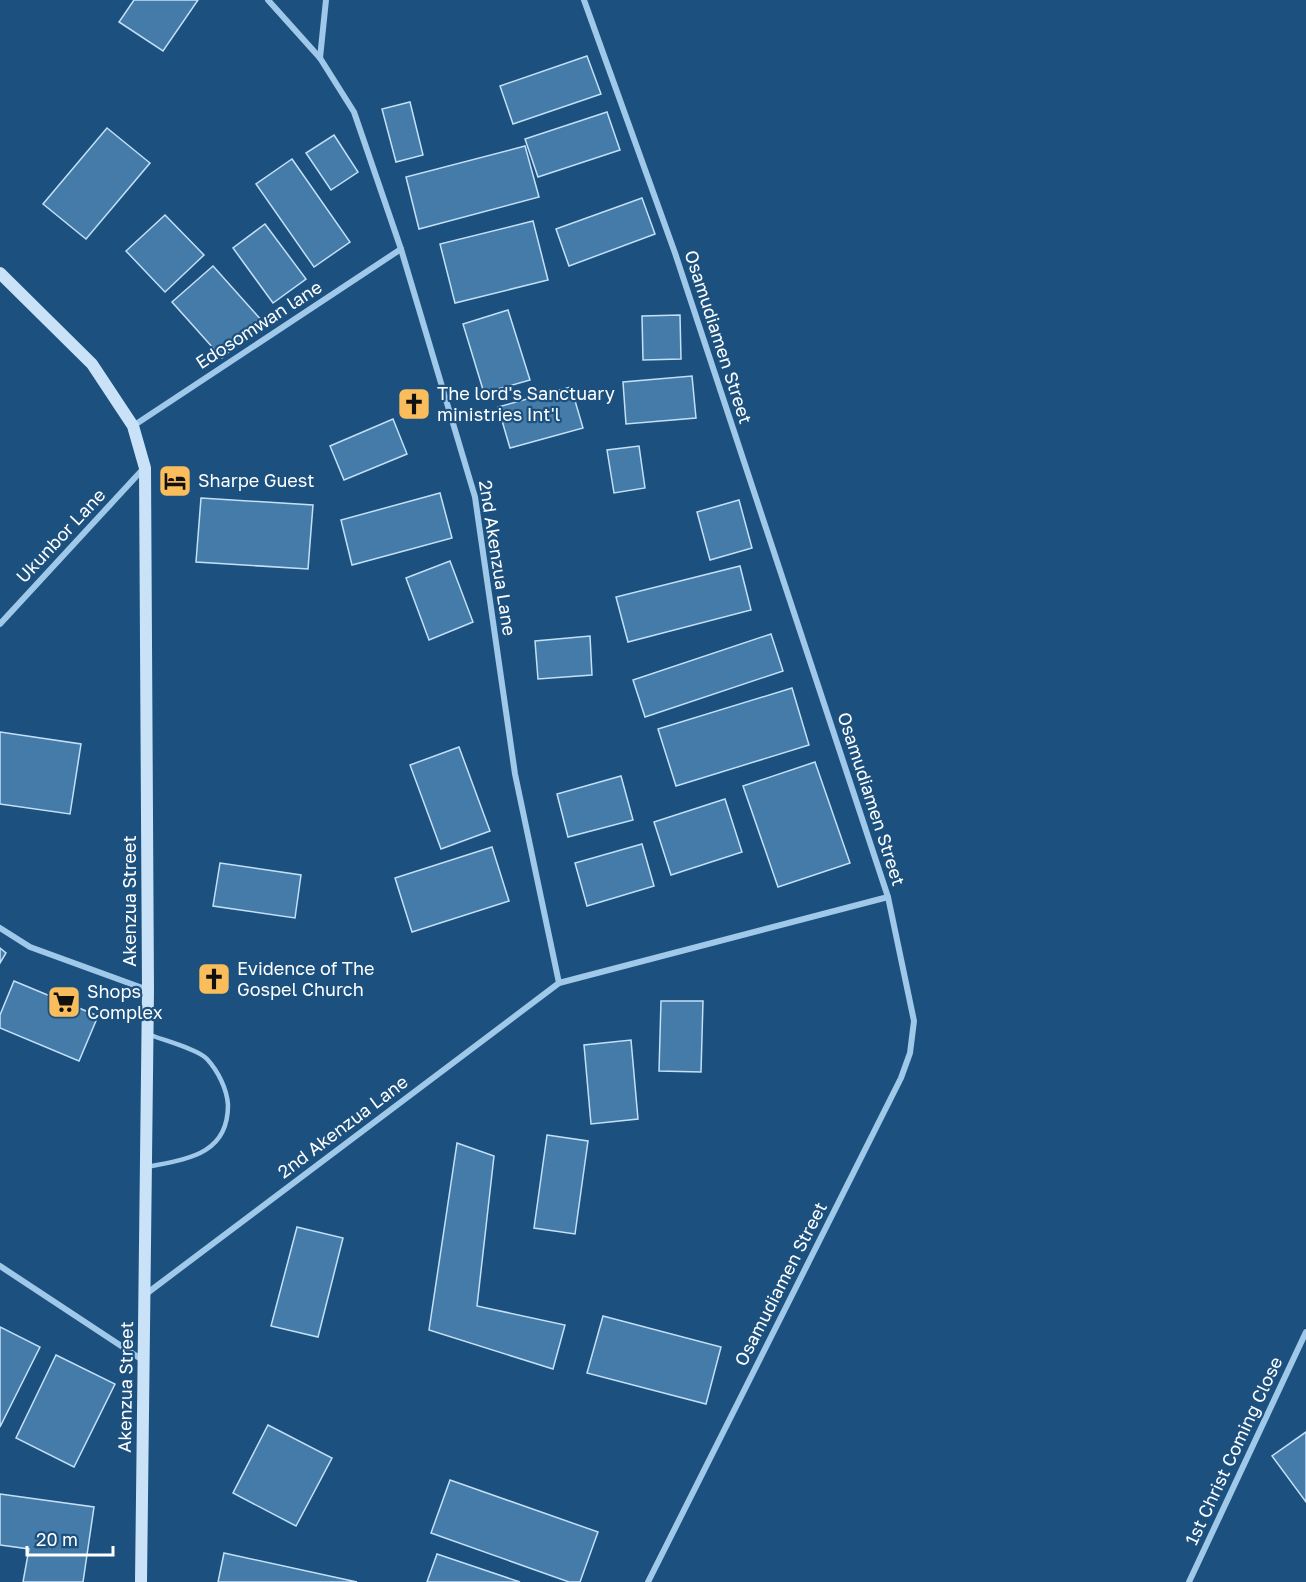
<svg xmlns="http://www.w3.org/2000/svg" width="1306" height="1582" font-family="'Golos Text',sans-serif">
  <rect width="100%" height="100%" fill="#1c517f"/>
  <g fill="#447ba9" stroke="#c3e0f7" stroke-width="1.5">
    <polygon points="134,0 198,0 163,51 119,22"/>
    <polygon points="587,56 601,94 513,124 500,86"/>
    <polygon points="410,102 423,155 396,162 382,109"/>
    <polygon points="607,112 620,150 538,177 525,139"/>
    <polygon points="107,128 150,163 86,239 43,204"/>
    <polygon points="334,135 358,172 331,190 306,153"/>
    <polygon points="525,146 539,197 419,229 406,177"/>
    <polygon points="292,159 350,242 314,267 256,184"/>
    <polygon points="642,198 655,234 569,266 556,229"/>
    <polygon points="165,215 204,255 165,292 126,251"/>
    <polygon points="533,221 548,280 455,303 440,244"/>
    <polygon points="265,224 306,279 273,303 233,248"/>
    <polygon points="213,266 263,322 222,358 172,302"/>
    <polygon points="508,310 530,380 484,393 463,324"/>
    <polygon points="680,315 681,359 643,360 642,316"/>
    <polygon points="692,376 696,418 626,424 623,382"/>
    <polygon points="571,387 583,428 510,448 498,407"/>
    <polygon points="393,419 407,454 344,480 330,446"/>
    <polygon points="639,446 645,488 614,493 607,450"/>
    <polygon points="440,493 452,538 352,565 341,520"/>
    <polygon points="201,498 313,505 308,569 196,562"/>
    <polygon points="739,500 752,548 710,560 697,512"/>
    <polygon points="450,561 473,622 429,640 406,578"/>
    <polygon points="740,566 751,610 628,642 616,597"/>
    <polygon points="771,634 783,671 645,717 633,680"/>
    <polygon points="590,636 592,675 538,679 535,641"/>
    <polygon points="792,688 809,745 676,786 658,729"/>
    <polygon points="0,732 81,744 70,814 0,804"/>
    <polygon points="459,747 490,831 441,849 410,765"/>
    <polygon points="815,762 850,863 778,887 743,786"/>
    <polygon points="621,776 633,820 568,837 557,794"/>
    <polygon points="725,799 742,852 671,875 654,822"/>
    <polygon points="642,844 654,886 587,906 575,863"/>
    <polygon points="492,847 509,901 412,932 395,878"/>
    <polygon points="220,863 301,875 295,918 213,906"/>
    <polygon points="0,948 6,953 0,963"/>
    <polygon points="14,981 98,1016 79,1061 0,1028 0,1015"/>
    <polygon points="661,1001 703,1001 701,1072 659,1071"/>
    <polygon points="631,1040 638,1119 591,1124 584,1045"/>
    <polygon points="547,1135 588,1141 575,1234 534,1228"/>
    <polygon points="457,1143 494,1156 477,1306 565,1325 553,1369 429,1330"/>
    <polygon points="297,1227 343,1238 318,1337 271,1326"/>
    <polygon points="603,1316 721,1347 706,1404 587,1373"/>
    <polygon points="0,1327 40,1347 0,1427"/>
    <polygon points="56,1355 115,1384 74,1467 16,1438"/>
    <polygon points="268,1425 332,1458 296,1526 233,1493"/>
    <polygon points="1306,1432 1306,1502 1272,1456"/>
    <polygon points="450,1480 598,1532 580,1582 569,1582 431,1533"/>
    <polygon points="0,1494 94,1507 83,1582 23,1582 29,1549 0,1545"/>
    <polygon points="224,1553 357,1582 218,1582"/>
    <polygon points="437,1554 520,1582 427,1582"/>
  </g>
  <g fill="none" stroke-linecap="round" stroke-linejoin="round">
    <path stroke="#9fc8e9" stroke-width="4.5" d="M 147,1167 C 187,1159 228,1155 228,1105 C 227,1089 218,1071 207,1059 C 198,1049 162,1040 148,1034"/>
    <g stroke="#9fc8e9" stroke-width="6">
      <polyline points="268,0 320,58 354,112 401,249 475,497 515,774 559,983"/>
      <polyline points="584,0 675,253 888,897 914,1021 910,1053 901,1078 648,1582"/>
      <polyline points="320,58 326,0"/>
      <polyline points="133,426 401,249"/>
      <polyline points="0,624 144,468"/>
      <polyline points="0,928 30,947 148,990"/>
      <polyline points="0,1266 144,1361"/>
      <polyline points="146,1294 559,983 888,897"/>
      <polyline points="1189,1582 1306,1332"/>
    </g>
    <polyline stroke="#cae2f7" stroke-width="12" points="0,273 92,364 133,426 145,468 148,990 141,1582"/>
  </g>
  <defs>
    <symbol id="church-square" viewBox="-11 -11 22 22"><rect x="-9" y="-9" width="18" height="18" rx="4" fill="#fabd5c" stroke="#1c517f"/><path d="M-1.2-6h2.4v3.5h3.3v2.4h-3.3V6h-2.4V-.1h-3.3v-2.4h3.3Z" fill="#111"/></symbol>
    <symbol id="hotel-square" viewBox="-11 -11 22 22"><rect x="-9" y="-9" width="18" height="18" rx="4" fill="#fabd5c" stroke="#1c517f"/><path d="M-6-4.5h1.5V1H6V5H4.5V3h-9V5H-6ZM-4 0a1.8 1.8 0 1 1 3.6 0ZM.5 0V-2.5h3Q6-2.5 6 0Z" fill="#111"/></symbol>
    <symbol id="supermarket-square" viewBox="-11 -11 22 22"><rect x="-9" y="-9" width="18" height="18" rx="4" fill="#fabd5c" stroke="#1c517f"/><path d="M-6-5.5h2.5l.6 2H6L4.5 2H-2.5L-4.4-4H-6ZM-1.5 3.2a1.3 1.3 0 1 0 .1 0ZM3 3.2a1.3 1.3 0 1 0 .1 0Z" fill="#111"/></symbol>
  </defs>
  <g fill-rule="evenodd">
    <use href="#church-square" x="395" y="385" width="38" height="38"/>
    <use href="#hotel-square" x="156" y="462" width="38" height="38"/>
    <use href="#church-square" x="195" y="960" width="38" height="38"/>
    <use href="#supermarket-square" x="45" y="983" width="38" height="38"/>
  </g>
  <g text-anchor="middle" stroke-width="4.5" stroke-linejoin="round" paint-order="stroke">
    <g font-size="18" fill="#fff" stroke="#1c517f">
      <text transform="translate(259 325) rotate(-33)" y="6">Edosomwan lane</text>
      <text transform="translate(718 337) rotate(72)" y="6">Osamudiamen Street</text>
      <text transform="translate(61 536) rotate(-47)" y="6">Ukunbor Lane</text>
      <text transform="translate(497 558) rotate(81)" y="6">2nd Akenzua Lane</text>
      <text transform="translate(871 799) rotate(72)" y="6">Osamudiamen Street</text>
      <text transform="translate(130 901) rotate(-90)" y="6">Akenzua Street</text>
      <text transform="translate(343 1127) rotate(-37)" y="6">2nd Akenzua Lane</text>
      <text transform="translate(781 1284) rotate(-63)" y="6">Osamudiamen Street</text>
      <text transform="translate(126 1387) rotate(-89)" y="6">Akenzua Street</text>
      <text transform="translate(1234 1451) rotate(-65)" y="6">1st Christ Coming Close</text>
    </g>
    <g font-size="18" fill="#fff" stroke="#1c517f" text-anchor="start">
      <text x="437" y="400">The lord's Sanctuary<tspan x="437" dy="21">ministries Int'l</tspan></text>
      <text x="198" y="487">Sharpe Guest</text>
      <text x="237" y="975">Evidence of The<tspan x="237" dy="21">Gospel Church</tspan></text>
      <text x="87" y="998">Shops<tspan x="87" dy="21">Complex</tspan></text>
    </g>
  </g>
  <path d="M27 1546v9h86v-9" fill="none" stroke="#ffffff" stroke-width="3"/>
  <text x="36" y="1546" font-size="18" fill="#ffffff" stroke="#1c517f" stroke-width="4.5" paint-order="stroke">20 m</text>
</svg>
